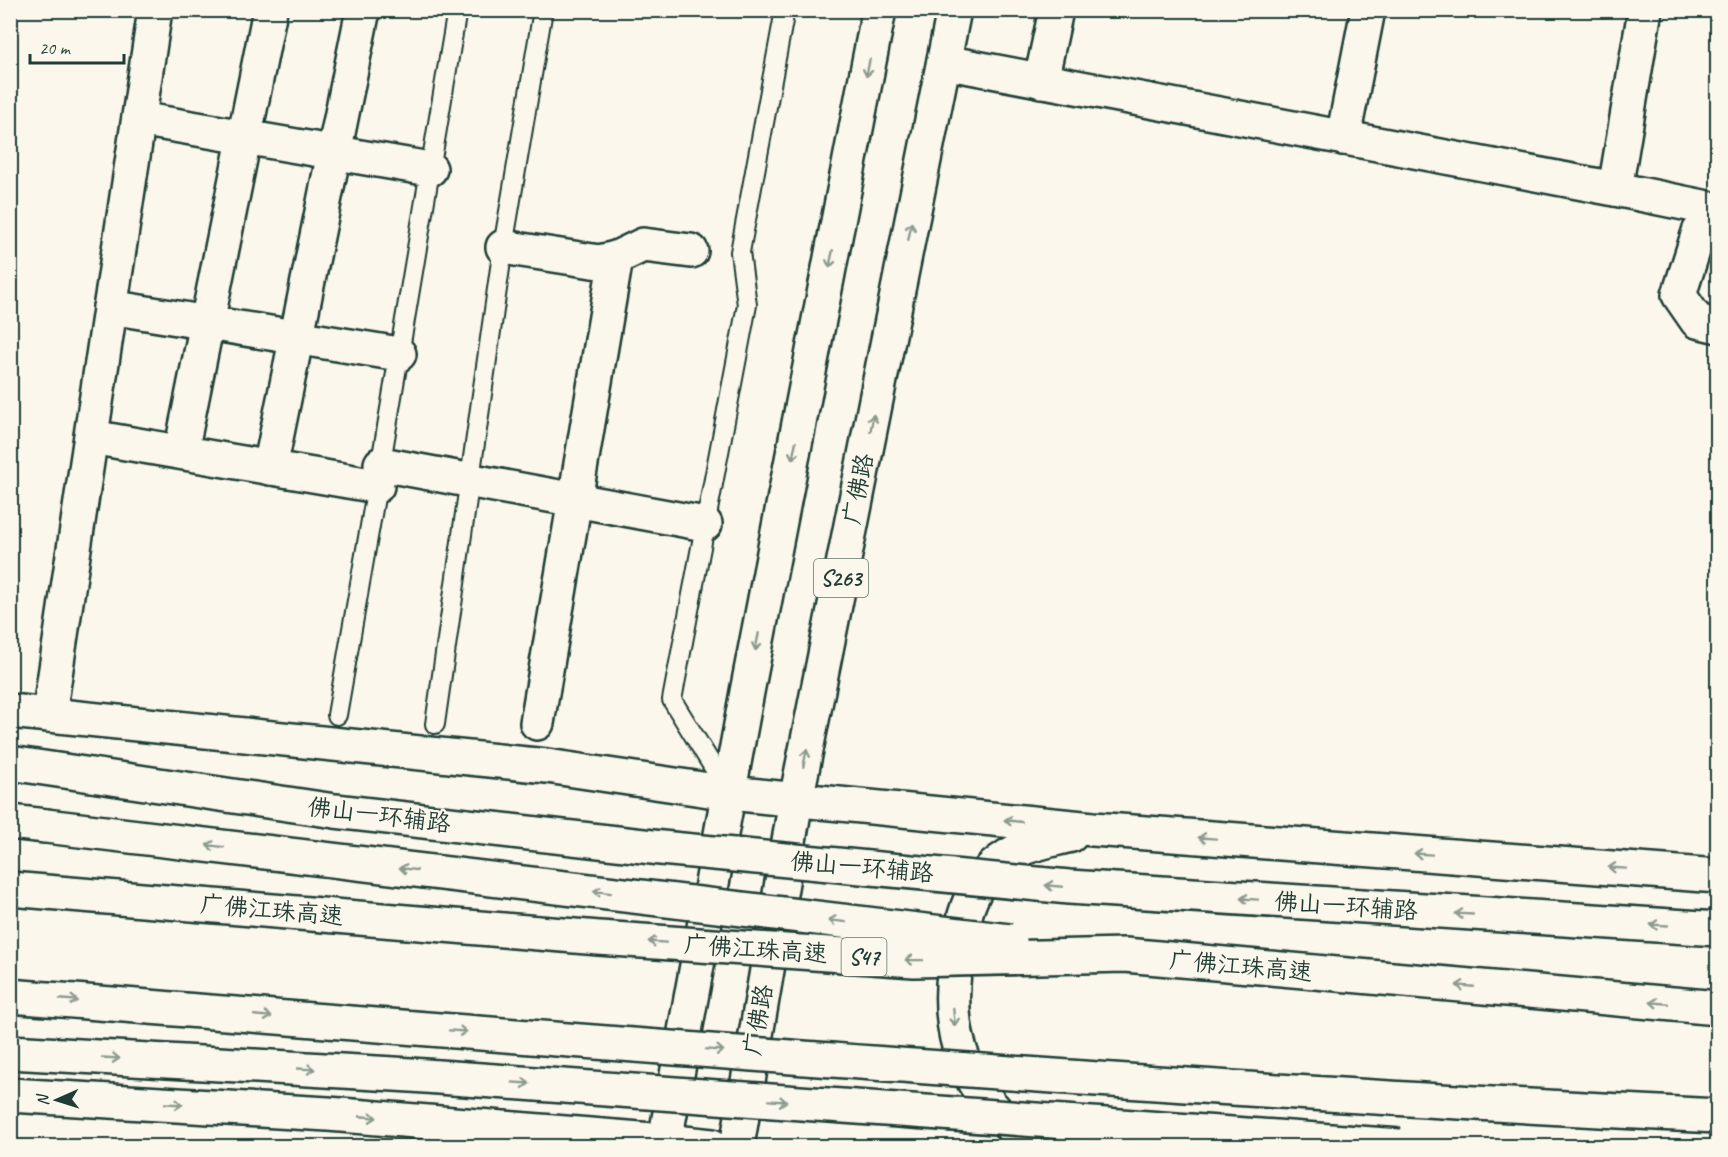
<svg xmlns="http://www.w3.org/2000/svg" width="1728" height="1157" font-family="Caveat,'LXGW WenKai TC',sans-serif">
  <rect width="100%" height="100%" fill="#fbf7ec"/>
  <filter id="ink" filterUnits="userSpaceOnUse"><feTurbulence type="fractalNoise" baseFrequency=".0167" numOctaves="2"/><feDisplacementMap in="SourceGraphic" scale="12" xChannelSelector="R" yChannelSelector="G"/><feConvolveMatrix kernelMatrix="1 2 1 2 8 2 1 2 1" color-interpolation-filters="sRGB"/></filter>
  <g filter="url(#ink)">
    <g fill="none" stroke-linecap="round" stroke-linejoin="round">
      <defs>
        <g id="lane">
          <polyline points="337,715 377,486 457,10"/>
          <polyline points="435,724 503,247 543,10"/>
          <polyline points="728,791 672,700 747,305 740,252 785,10"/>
        </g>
        <g id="street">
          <polyline points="944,62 1615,189 1718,210"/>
          <polyline points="1041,81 1056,10"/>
          <polyline points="139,119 430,169"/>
          <polyline points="1343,138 1368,10"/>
          <polyline points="1615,189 1645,10"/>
          <polyline points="1718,220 1699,232 1679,295 1697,321 1718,326"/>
          <polyline points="503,247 599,262 616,258 537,723"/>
          <polyline points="616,258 643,245 691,251"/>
          <polyline points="110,307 399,354"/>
          <polyline points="91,437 377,486"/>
          <polyline points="181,452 270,10"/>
          <polyline points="381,464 705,524"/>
          <polyline points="270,468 363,10"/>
          <polyline points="49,715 155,10"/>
        </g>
        <g id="primary">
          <polyline points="10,711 547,766 729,793 1093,829 1718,876"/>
          <polyline points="10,1095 328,1114 665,1141 712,1146"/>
          <polyline points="664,1146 747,692 879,10"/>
          <polyline points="737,1146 796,800 954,10"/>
          <path d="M 1036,1146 C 1025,1140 1017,1132 1008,1123 C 951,1071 944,1008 960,936 C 965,911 973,885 993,867 C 1018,845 1040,843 1071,835"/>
        </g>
        <polyline id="highway" points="10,822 46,826"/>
      </defs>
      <use href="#lane" stroke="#1f3d34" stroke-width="22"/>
      <use href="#street" stroke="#1f3d34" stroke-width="38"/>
      <use href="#primary" stroke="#1f3d34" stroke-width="38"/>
      <use href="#highway" stroke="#1f3d34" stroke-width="38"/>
      <use href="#lane" stroke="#fbf7ec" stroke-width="18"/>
      <use href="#street" stroke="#fbf7ec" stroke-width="33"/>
      <use href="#primary" stroke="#fbf7ec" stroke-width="33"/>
      <use href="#highway" stroke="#fbf7ec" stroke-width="33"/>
      <defs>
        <g id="primary-bridge">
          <polyline points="10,763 335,811 661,848 1069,887 1718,929"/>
          <polyline points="10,1052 411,1075 1400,1146"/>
        </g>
        <g id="highway-bridge">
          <polyline points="46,826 1010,941"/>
          <polyline points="10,889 599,938 914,960 1125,955 1718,1008"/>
          <path d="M 10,996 C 579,1041 1148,1088 1718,1116"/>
        </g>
      </defs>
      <use href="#primary-bridge" stroke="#1f3d34" stroke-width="38" stroke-linecap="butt"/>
      <use href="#highway-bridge" stroke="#1f3d34" stroke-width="38" stroke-linecap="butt"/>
      <use href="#primary-bridge" stroke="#fbf7ec" stroke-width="33"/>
      <use href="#highway-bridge" stroke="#fbf7ec" stroke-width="33"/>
    </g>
    <defs><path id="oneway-shaft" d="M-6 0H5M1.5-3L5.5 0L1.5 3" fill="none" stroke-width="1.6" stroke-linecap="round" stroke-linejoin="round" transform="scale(1.5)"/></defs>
    <g stroke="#8d9a90">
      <use href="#oneway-shaft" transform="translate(868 68) rotate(101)"/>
      <use href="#oneway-shaft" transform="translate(910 231) rotate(-79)"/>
      <use href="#oneway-shaft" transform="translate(831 259) rotate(101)"/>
      <use href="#oneway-shaft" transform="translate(872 423) rotate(-79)"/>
      <use href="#oneway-shaft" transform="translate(794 451) rotate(101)"/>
      <use href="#oneway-shaft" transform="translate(757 642) rotate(101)"/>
      <use href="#oneway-shaft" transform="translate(805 758) rotate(-79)"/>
      <use href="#oneway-shaft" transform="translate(1013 821) rotate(-174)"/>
      <use href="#oneway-shaft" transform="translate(1207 838) rotate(-176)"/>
      <use href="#oneway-shaft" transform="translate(215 846) rotate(-173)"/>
      <use href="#oneway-shaft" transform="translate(1423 854) rotate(-176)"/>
      <use href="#oneway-shaft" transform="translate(1617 868) rotate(-176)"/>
      <use href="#oneway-shaft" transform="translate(408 869) rotate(-173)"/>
      <use href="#oneway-shaft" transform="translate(1054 886) rotate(-175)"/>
      <use href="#oneway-shaft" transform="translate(602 892) rotate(-173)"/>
      <use href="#oneway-shaft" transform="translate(1249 899) rotate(-176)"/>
      <use href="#oneway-shaft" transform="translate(1464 914) rotate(-177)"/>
      <use href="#oneway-shaft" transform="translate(837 921) rotate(-173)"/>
      <use href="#oneway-shaft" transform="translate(1659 925) rotate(-177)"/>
      <use href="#oneway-shaft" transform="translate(657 942) rotate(-176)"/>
      <use href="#oneway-shaft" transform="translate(914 960) rotate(-179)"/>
      <use href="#oneway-shaft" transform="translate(1465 986) rotate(-175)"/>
      <use href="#oneway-shaft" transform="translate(69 1000) rotate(5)"/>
      <use href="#oneway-shaft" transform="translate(1659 1003) rotate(-175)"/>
      <use href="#oneway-shaft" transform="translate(263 1016) rotate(5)"/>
      <use href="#oneway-shaft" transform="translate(954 1017) rotate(85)"/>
      <use href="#oneway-shaft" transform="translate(458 1031) rotate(4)"/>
      <use href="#oneway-shaft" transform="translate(715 1050) rotate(4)"/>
      <use href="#oneway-shaft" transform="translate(111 1058) rotate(3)"/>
      <use href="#oneway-shaft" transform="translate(306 1069) rotate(3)"/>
      <use href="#oneway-shaft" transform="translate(521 1083) rotate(4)"/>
      <use href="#oneway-shaft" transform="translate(778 1101) rotate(4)"/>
      <use href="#oneway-shaft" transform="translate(174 1104) rotate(4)"/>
      <use href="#oneway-shaft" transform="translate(368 1117) rotate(5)"/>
    </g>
  </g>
  <g text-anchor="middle" stroke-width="4.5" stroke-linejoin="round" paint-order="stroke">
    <g fill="#fbf7ec" stroke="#61756b" stroke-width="1.5">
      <rect x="814" y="559" width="54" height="38" rx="4.5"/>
      <rect x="841.5" y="938" width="45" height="38" rx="4.5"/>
    </g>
    <g font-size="22" font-weight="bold" fill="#1f3d34">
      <text x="841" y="586">S263</text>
      <text x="864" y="965">S47</text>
    </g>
    <g font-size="24" fill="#1f3d34" stroke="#fbf7ec">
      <text transform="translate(858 489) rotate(-79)" y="8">广佛路</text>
      <text transform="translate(379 815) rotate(7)" y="8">佛山一环辅路</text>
      <text transform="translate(862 867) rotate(5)" y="8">佛山一环辅路</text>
      <text transform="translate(1346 906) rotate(4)" y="8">佛山一环辅路</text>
      <text transform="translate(272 910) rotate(5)" y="8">广佛江珠高速</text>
      <text transform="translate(756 949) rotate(4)" y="8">广佛江珠高速</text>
      <text transform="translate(1241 966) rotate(5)" y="8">广佛江珠高速</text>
      <text transform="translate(758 1020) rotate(-80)" y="8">广佛路</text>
    </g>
  </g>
  <rect width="1728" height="1157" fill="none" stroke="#fbf7ec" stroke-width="36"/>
  <rect x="18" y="18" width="1692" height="1121" fill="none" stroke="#1f3d34" stroke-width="2" filter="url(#ink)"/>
  <g transform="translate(57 1100) rotate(267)" stroke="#fbf7ec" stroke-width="4.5" paint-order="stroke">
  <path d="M0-4.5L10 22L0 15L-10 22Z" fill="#1f3d34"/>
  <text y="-9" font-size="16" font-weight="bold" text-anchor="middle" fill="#1f3d34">N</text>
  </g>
  <path d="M30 54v9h94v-9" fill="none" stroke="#1f3d34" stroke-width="3"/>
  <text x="39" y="54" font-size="18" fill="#1f3d34" stroke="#fbf7ec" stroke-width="4.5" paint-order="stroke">20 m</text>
</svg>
